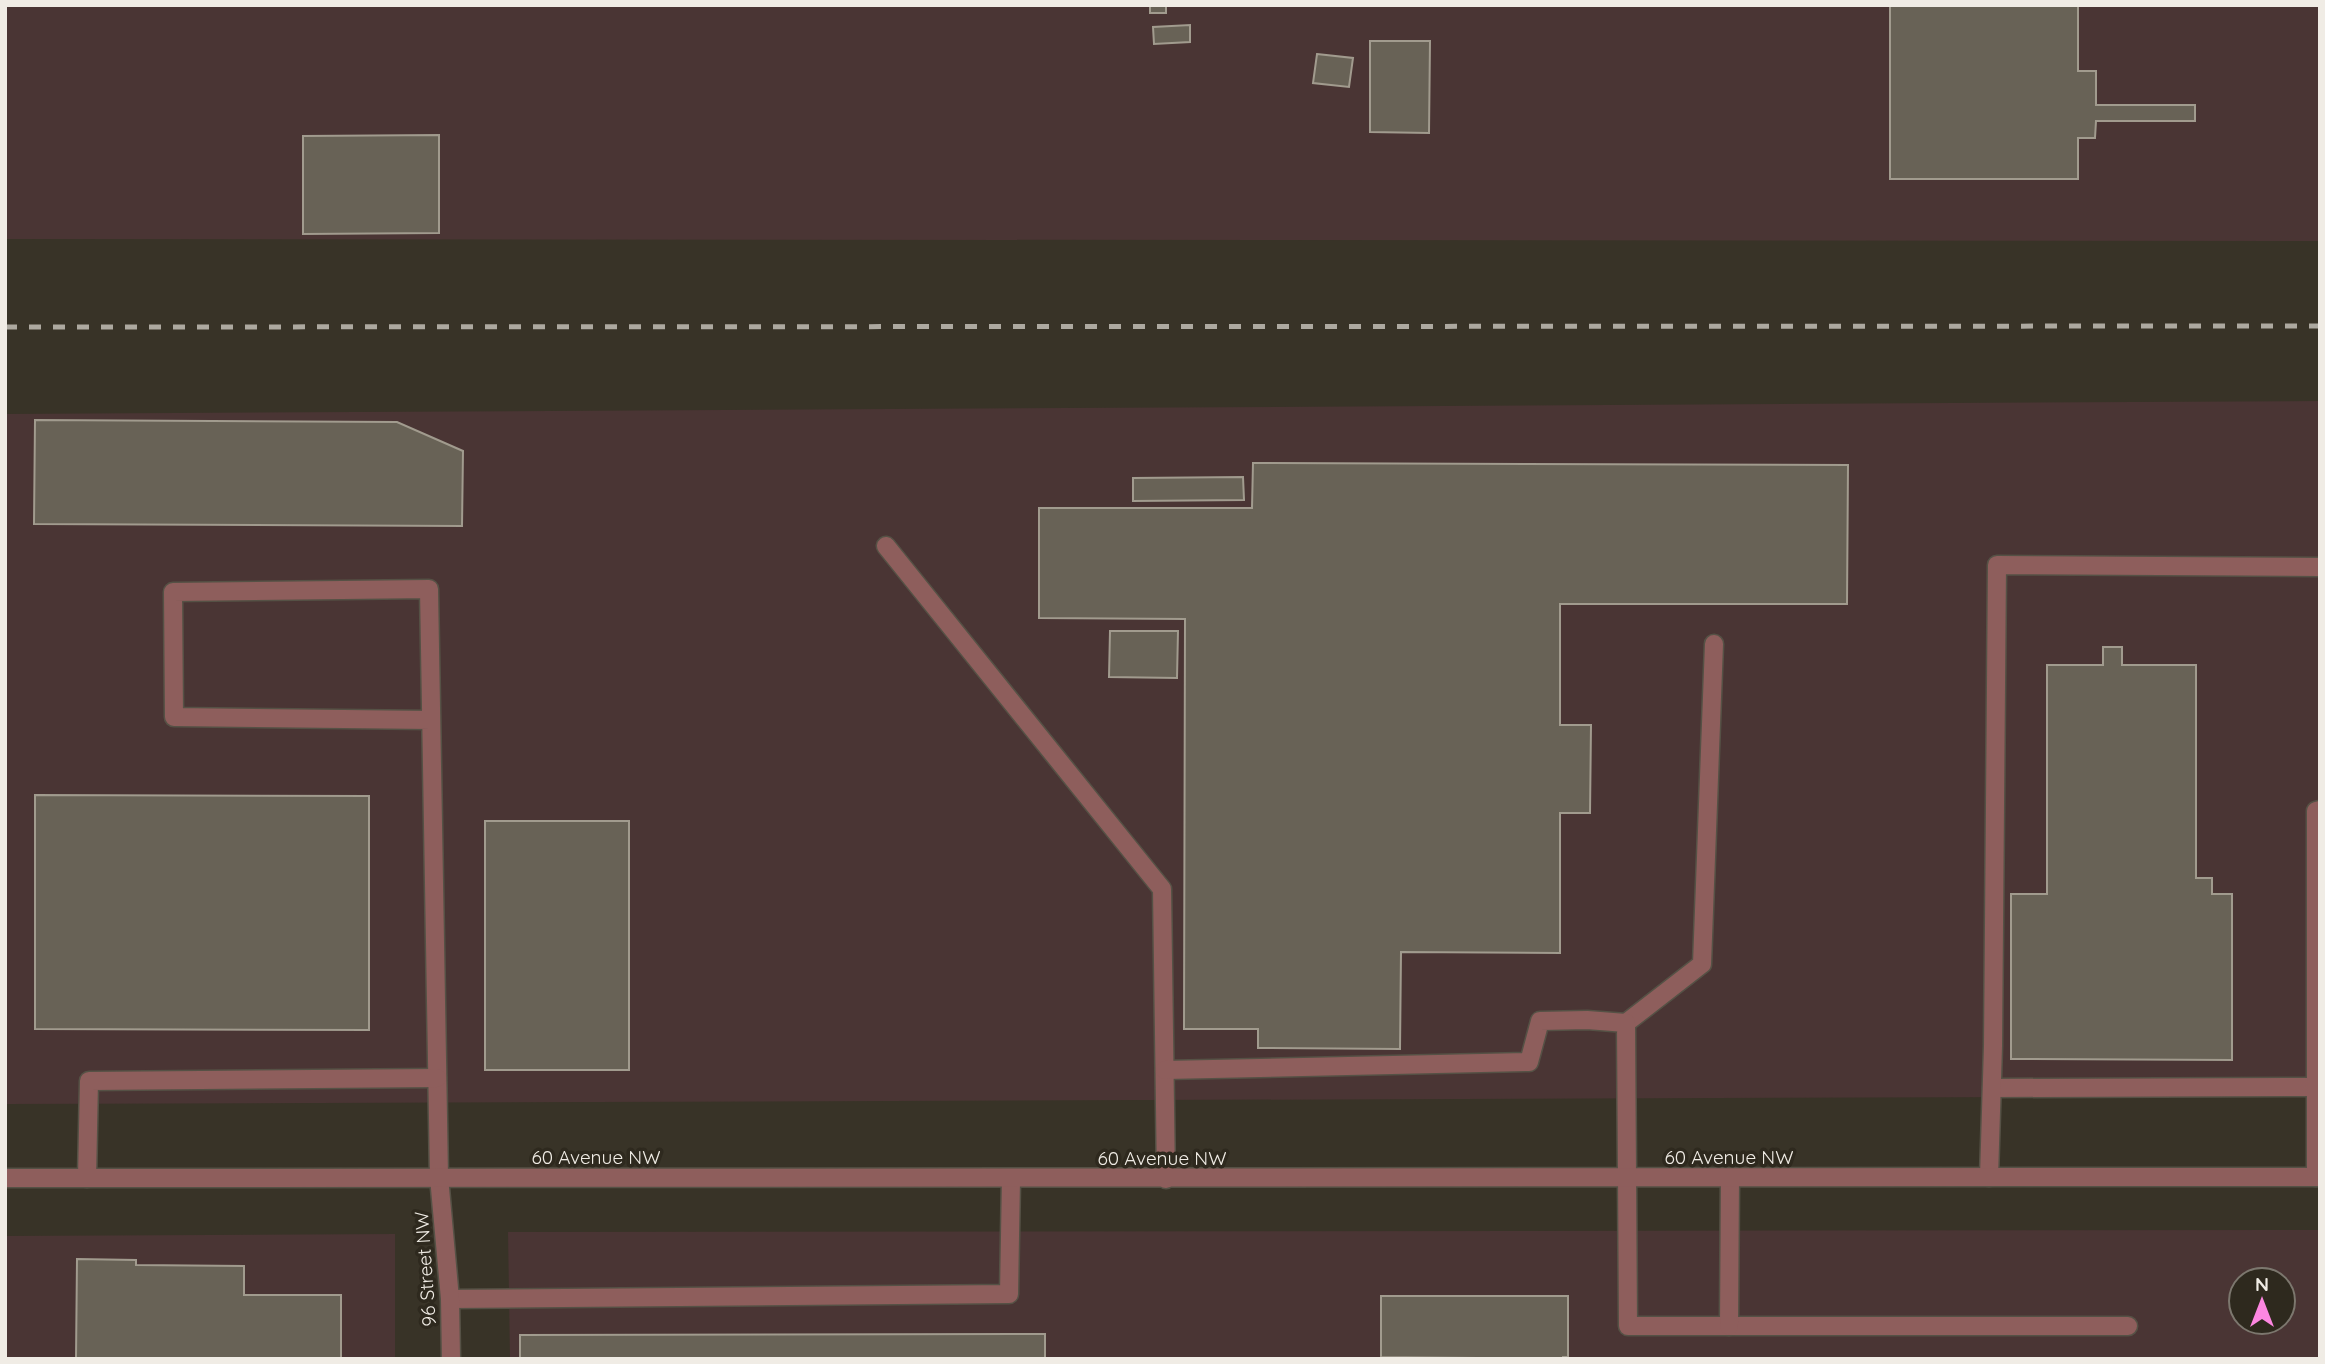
<svg xmlns="http://www.w3.org/2000/svg" width="2325" height="1364" font-family="Quicksand,sans-serif">
  <rect width="100%" height="100%" fill="#383327"/>
  <g fill="#4a3534" fill-rule="evenodd">
    <polygon points="5,5 2320,5 2320,241 5,239"/>
    <polygon points="2320,401 2320,1096 5,1104 5,414"/>
    <path d="M 2320,1230 L 2320,1359 L 510,1359 L 508,1232 ZM 2241,1280 L 2283,1280 L 2283,1322 L 2241,1322 Z"/>
    <polygon points="395,1234 395,1359 5,1359 5,1236"/>
  </g>
  <g fill="#686256" stroke="#a19b8e" stroke-width="2">
    <rect x="1150" y="5" width="16" height="8"/>
    <polygon points="1890,5 2078,5 2078,71 2096,71 2096,105 2195,105 2195,121 2096,121 2095,138 2078,138 2078,179 1890,179"/>
    <polygon points="1190,25 1190,42 1154,44 1153,27"/>
    <polygon points="1370,41 1430,41 1429,133 1370,132"/>
    <polygon points="1317,54 1353,58 1349,87 1313,83"/>
    <polygon points="439,135 439,233 303,234 303,136"/>
    <polygon points="35,420 397,422 463,451 462,526 34,524"/>
    <polygon points="1253,463 1848,465 1847,604 1560,604 1560,725 1591,725 1590,813 1560,813 1560,953 1401,952 1400,1049 1258,1048 1258,1029 1184,1029 1185,619 1039,618 1039,508 1252,508"/>
    <polygon points="1243,477 1244,500 1133,501 1133,478"/>
    <polygon points="1110,631 1178,631 1177,678 1109,677"/>
    <polygon points="2103,647 2122,647 2122,665 2196,665 2196,878 2212,878 2212,894 2232,894 2232,1060 2011,1059 2011,894 2047,894 2047,665 2103,665"/>
    <polygon points="35,795 369,796 369,1030 35,1029"/>
    <rect x="485" y="821" width="144" height="249"/>
    <polygon points="77,1259 136,1260 136,1265 244,1266 244,1295 341,1295 341,1359 76,1359"/>
    <polygon points="1381,1296 1568,1296 1568,1357 1563,1357 1563,1359 1381,1357"/>
    <polygon points="1045,1334 1045,1359 520,1359 520,1335"/>
  </g>
  <g fill="none" stroke-linecap="round" stroke-linejoin="round">
    <defs>
      <g id="lane">
        <polyline points="886,546 1162,889 1166,1179"/>
        <polyline points="431,720 174,717 173,592 429,589 439,1177"/>
        <polyline points="1626,1023 1702,964 1714,644"/>
        <polyline points="1165,1070 1529,1062 1540,1021 1587,1020 1626,1023 1628,1326 2128,1326"/>
        <polyline points="1992,1088 2316,1087"/>
        <polyline points="1989,1177 1993,1046 1997,565 2320,567"/>
        <polyline points="2316,1177 2316,811 2320,810"/>
        <polyline points="87,1178 89,1081 437,1078"/>
        <polyline points="450,1299 1009,1294 1011,1179"/>
        <polyline points="1729,1326 1730,1178"/>
      </g>
      <g id="street">
        <polyline points="439,1177 450,1299 451,1359"/>
        <polyline points="5,1178 2320,1177"/>
      </g>
    </defs>
    <use href="#lane" stroke="#555145" stroke-width="21"/>
    <use href="#street" stroke="#555145" stroke-width="21"/>
    <use href="#lane" stroke="#8e5e5c" stroke-width="18"/>
    <use href="#street" stroke="#8e5e5c" stroke-width="18"/>
    <polyline stroke="#ada9a0" stroke-width="5" stroke-dasharray="12 12" stroke-linecap="butt" points="5,327 2320,326"/>
  </g>
  <g text-anchor="middle" stroke-width="7" stroke-linejoin="round" paint-order="stroke">
    <g font-size="19" fill="#f0ece5" stroke="#2e291e">
      <text x="596" y="1164">60 Avenue NW</text>
      <text x="1729" y="1164">60 Avenue NW</text>
      <text x="1162" y="1165">60 Avenue NW</text>
      <text transform="translate(425 1269) rotate(-94)" y="7">96 Street NW</text>
    </g>
  </g>
  <rect width="2325" height="1364" fill="none" stroke="#f0ece5" stroke-width="14"/>
  <g transform="translate(2262 1301)"><circle r="33" fill="#2e291e" stroke="#7c776e" stroke-width="2"/>
  <path d="M0-5L12 26L0 18L-12 26Z" fill="#fd86e1"/>
  <text y="-10" font-size="19" font-weight="bold" text-anchor="middle" fill="#f0ece5">N</text>
  </g>
</svg>
